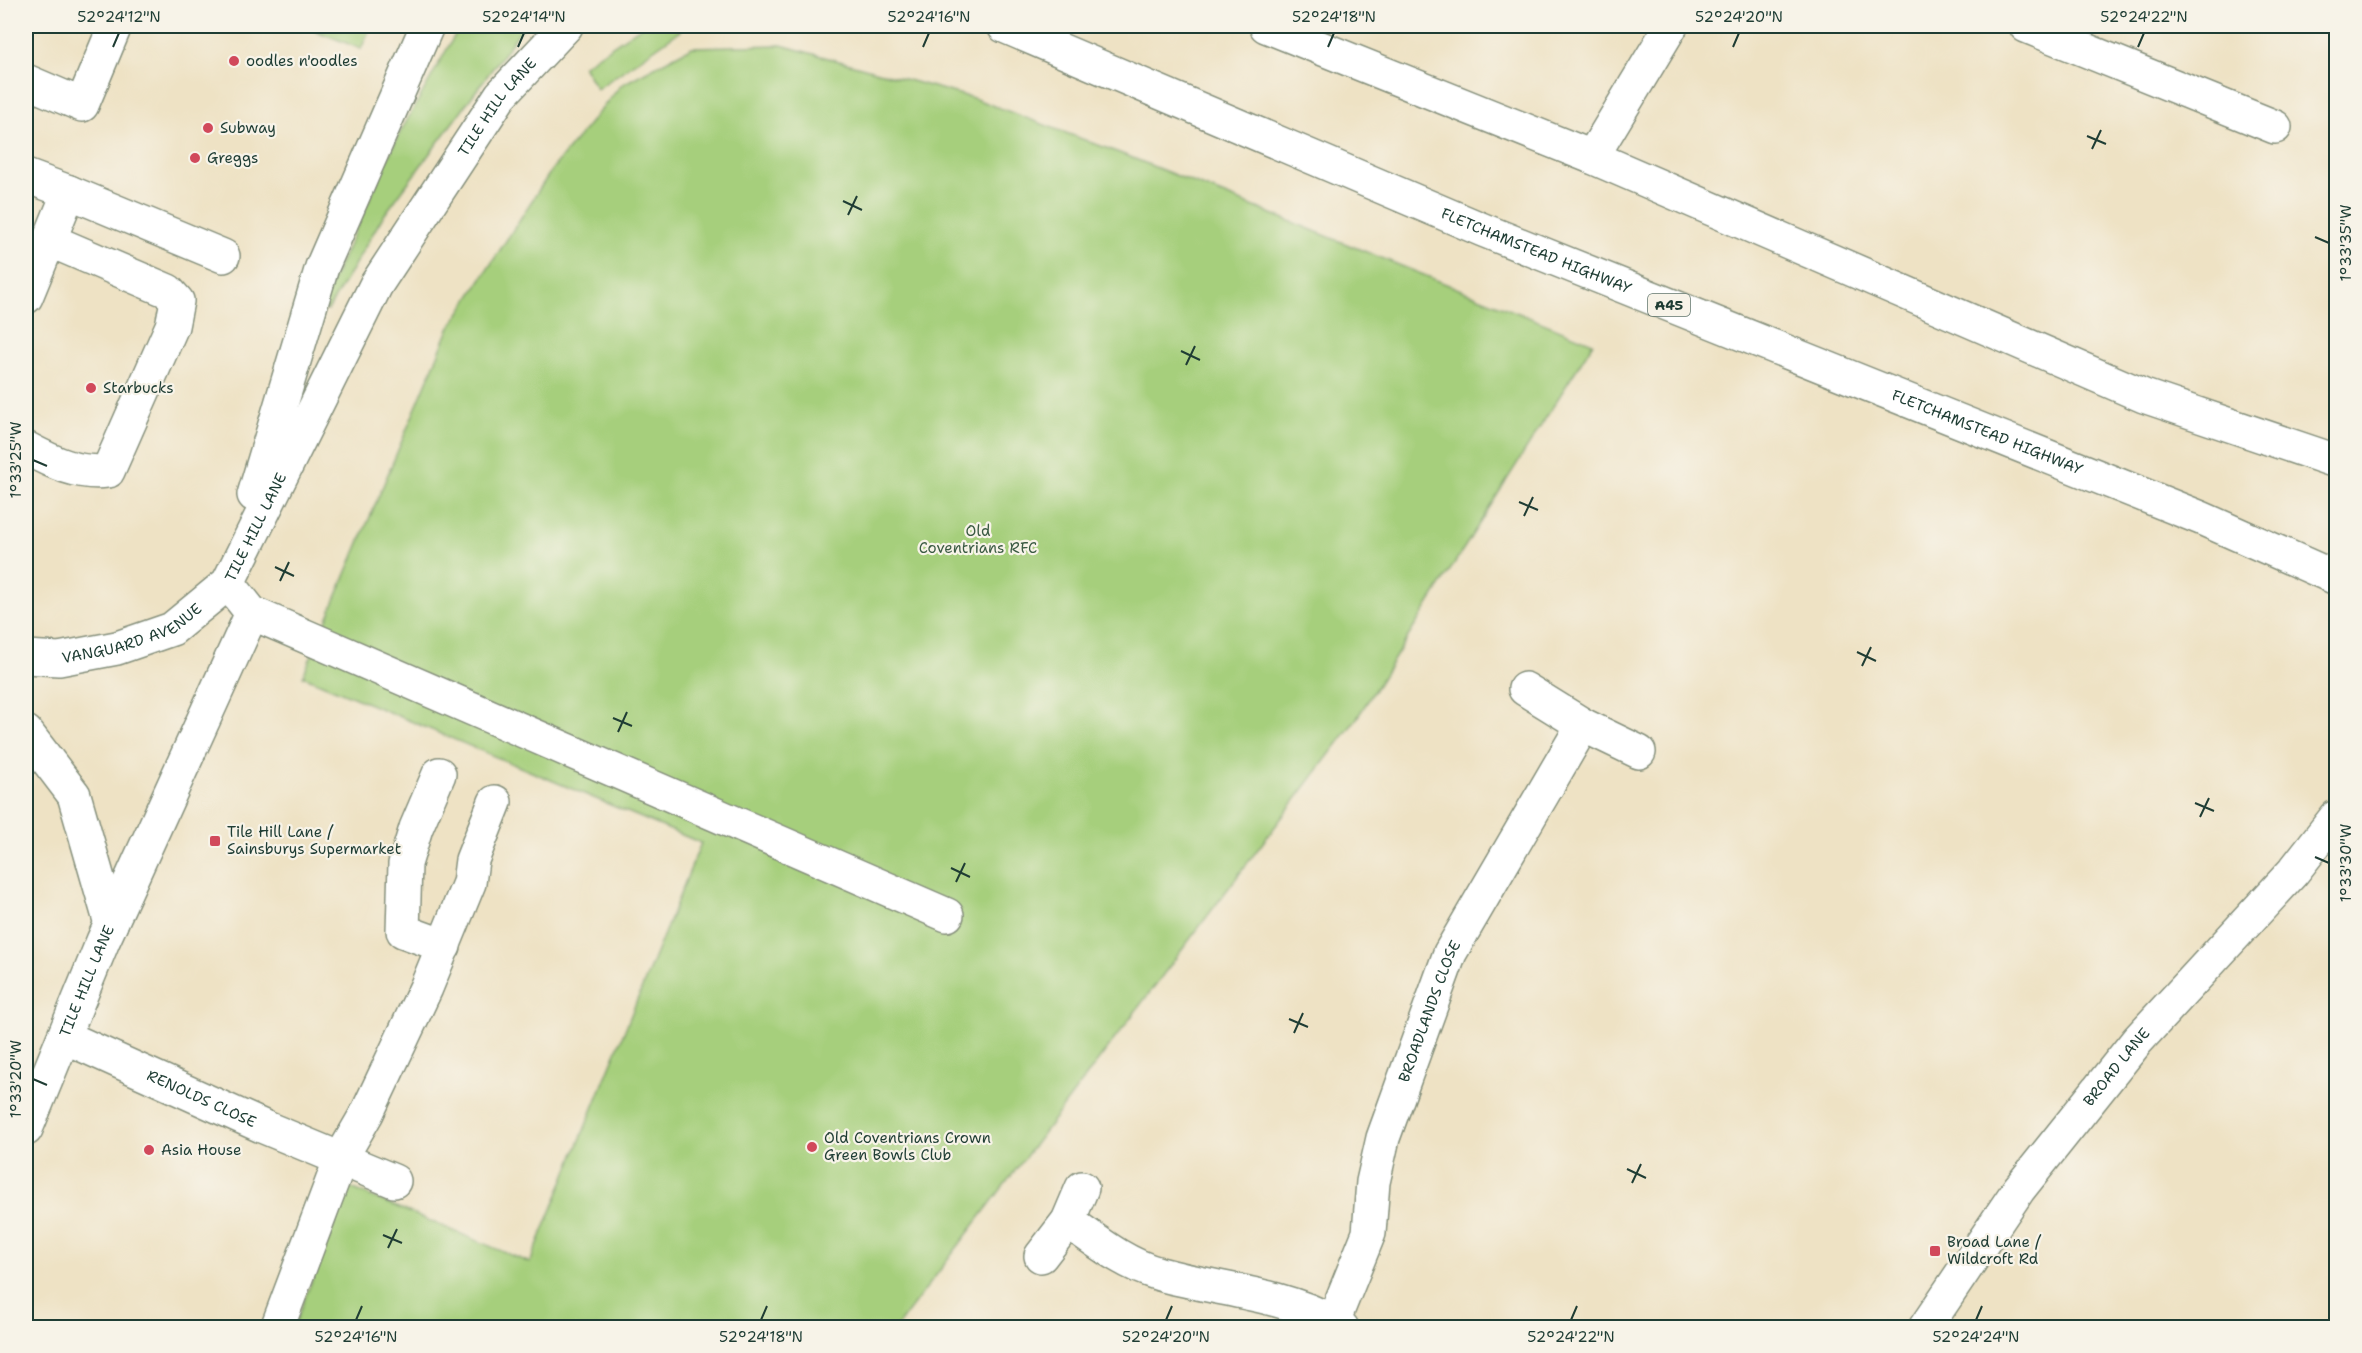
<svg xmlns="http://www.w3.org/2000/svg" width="2362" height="1353" font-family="'Shantell Sans',sans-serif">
  <rect width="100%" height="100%" fill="#f7f3e8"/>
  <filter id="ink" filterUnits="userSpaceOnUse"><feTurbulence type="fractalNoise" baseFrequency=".0167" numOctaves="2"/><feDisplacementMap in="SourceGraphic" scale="12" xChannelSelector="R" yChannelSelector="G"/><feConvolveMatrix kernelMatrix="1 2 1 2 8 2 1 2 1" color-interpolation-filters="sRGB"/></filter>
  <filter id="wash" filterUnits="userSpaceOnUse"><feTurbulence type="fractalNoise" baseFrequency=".008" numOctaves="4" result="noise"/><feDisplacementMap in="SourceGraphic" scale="24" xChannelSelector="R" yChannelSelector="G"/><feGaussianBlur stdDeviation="1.35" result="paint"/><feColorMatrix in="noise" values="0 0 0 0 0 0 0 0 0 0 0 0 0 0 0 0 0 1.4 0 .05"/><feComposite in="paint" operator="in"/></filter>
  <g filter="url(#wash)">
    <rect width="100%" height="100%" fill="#eee2c4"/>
    <g fill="#a6cf7b" stroke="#628658" stroke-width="1.5">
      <polygon points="304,26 371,26 361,49"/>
      <polygon points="460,26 524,26 382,218 328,310 320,308 397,138"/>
      <polygon points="642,26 679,26 680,31 597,89 583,66"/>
      <polygon points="781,45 973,98 1130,157 1593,343 1357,718 897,1327 293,1328 349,1187 530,1263 701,843 303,676 449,329 553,168 621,85 692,47"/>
    </g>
  </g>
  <g filter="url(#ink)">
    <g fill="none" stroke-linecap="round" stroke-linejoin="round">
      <defs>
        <g id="minor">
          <polyline points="2026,26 2275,127"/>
          <polyline points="26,81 82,105 115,26"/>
          <polyline points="1592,157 1671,26"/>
          <polyline points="26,176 69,192 26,297"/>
          <polyline points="69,192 223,256"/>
          <path d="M 26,448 C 52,462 78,475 108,471 L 172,326 L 177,301 L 168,291 L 49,240"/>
          <polyline points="228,583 252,613 947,915"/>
          <polyline points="1525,689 1583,725 1639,752"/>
          <polyline points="26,732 74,795 111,924"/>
          <polyline points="439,774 416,828 405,864 403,931 444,946"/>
          <path id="s1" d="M 65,1037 L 264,1127 L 394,1181"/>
          <path id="s2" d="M 26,1129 L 103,941 L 252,613"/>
          <path d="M 1068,1221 C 1096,1241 1126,1265 1160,1274 C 1217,1290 1281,1293 1333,1322"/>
          <polyline points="1041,1256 1068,1221 1082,1188"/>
          <polyline points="277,1328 341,1158 367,1113 426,988 469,883 472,860 495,802"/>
          <path id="s3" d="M 1342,1328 L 1333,1322 L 1369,1233 L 1373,1182 L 1383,1138 L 1450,953 L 1583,725"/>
          <path id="s4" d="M 1925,1328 L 2019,1189 L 2137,1041 L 2293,872 L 2336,817"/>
        </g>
        <g id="major">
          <polyline points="254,495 322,267 427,26"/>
          <path id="s5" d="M 26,657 L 59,659 L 117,648 L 172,629 L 228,583 L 376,285 L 501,95 L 566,26"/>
        </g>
        <g id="highway">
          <path id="s6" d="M 1004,26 L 1483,230 L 2201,518 L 2336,578"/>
          <polyline points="1266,26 1592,157 2144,396 2336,461"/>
        </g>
      </defs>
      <use href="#minor" stroke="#86907c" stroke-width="36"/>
      <use href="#major" stroke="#86907c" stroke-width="36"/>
      <use href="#highway" stroke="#86907c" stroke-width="36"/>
      <use href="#minor" stroke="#fff" stroke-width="33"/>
      <use href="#major" stroke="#fff" stroke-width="33"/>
      <use href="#highway" stroke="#fff" stroke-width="33"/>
    </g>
  </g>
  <path fill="none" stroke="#1f3d34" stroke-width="2" d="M 113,47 L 119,33M 518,47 L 524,33M 923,47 L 929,33M 1328,47 L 1334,33M 1733,47 L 1739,33M 2138,47 L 2144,33M 2087,136 L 2106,144M 2092,149 L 2101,130M 843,201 L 862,210M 848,215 L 857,196M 2315,237 L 2329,243M 1181,351 L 1200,360M 1186,365 L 1195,346M 33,460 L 47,466M 1519,502 L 1538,510M 1524,516 L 1533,497M 275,567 L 294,576M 280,581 L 289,562M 1857,652 L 1876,661M 1862,666 L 1871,647M 613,718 L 632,726M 618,732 L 627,712M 2195,803 L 2214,811M 2200,817 L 2209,798M 2315,857 L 2329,863M 951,868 L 970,877M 956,882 L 965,863M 1289,1019 L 1308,1027M 1294,1033 L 1303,1013M 33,1079 L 47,1085M 1627,1169 L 1646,1178M 1632,1183 L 1641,1164M 383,1235 L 402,1243M 388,1248 L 397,1229M 356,1320 L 362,1306M 761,1320 L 767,1306M 1166,1320 L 1172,1306M 1571,1320 L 1577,1306M 1976,1320 L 1982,1306"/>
  <g fill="#d1495b" stroke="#f7f3e8" stroke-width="2">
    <circle cx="234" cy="61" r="6"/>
    <circle cx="208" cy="128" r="6"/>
    <circle cx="195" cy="158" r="6"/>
    <circle cx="91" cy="388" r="6"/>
    <rect x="209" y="835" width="12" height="12" rx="3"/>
    <circle cx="812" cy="1147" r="6"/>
    <circle cx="149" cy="1150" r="6"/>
    <rect x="1929" y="1245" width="12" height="12" rx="3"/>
  </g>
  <g text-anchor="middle" stroke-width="4.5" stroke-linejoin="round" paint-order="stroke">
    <rect fill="#f7f3e8" stroke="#60746a" stroke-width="1.5" x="1648" y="294" width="42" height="22" rx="4.5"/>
    <g font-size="14" font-weight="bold" fill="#1f3d34">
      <text x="1669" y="310">A45</text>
    </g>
    <g font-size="15" fill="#1f3d34" stroke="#f7f3e8" text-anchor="start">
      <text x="246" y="66">oodles n'oodles</text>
      <text x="220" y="133">Subway</text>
      <text x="207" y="163">Greggs</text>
      <text x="103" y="393">Starbucks</text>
      <text x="227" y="837">Tile Hill Lane /<tspan x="227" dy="17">Sainsburys Supermarket</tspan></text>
      <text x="824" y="1143">Old Coventrians Crown<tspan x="824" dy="17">Green Bowls Club</tspan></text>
      <text x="161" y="1155">Asia House</text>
      <text x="1947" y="1247">Broad Lane /<tspan x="1947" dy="17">Wildcroft Rd</tspan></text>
    </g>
    <g font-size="15" fill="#1f3d34" stroke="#f7f3e8">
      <text dy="5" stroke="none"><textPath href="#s5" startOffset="771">TILE HILL LANE</textPath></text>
      <text dy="5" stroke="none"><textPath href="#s6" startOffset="578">FLETCHAMSTEAD HIGHWAY</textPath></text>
      <text dy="5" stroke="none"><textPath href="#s6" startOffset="1064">FLETCHAMSTEAD HIGHWAY</textPath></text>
      <text dy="5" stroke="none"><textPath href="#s5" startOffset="285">TILE HILL LANE</textPath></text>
      <text dy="5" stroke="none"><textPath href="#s5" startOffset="111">VANGUARD AVENUE</textPath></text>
      <text dy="5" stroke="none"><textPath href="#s2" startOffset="160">TILE HILL LANE</textPath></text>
      <text dy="5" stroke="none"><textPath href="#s3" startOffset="338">BROADLANDS CLOSE</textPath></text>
      <text dy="5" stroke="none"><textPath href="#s4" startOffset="324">BROAD LANE</textPath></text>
      <text dy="5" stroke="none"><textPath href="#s1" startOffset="150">RENOLDS CLOSE</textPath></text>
    </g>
    <g font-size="15" fill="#3a5a42" stroke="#f7f3e8">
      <text x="978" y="536">Old<tspan x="978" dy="17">Coventrians RFC</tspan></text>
    </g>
  </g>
  <rect width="2362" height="1353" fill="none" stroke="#f7f3e8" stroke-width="66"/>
  <rect x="33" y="33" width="2296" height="1287" fill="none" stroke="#1f3d34" stroke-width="2"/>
  <g font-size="15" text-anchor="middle" fill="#1f3d34">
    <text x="119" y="22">52°24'12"N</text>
    <text x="524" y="22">52°24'14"N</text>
    <text x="929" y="22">52°24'16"N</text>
    <text x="1334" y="22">52°24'18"N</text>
    <text x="1739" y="22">52°24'20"N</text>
    <text x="2144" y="22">52°24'22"N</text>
    <text transform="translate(2346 243) rotate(-90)" y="5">1°33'35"W</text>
    <text transform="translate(16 460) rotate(-90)" y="5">1°33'25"W</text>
    <text transform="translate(2346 863) rotate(-90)" y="5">1°33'30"W</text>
    <text transform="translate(16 1079) rotate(-90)" y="5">1°33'20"W</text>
    <text x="356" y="1342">52°24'16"N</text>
    <text x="761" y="1342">52°24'18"N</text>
    <text x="1166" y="1342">52°24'20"N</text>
    <text x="1571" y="1342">52°24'22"N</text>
    <text x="1976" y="1342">52°24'24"N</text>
  </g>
</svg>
